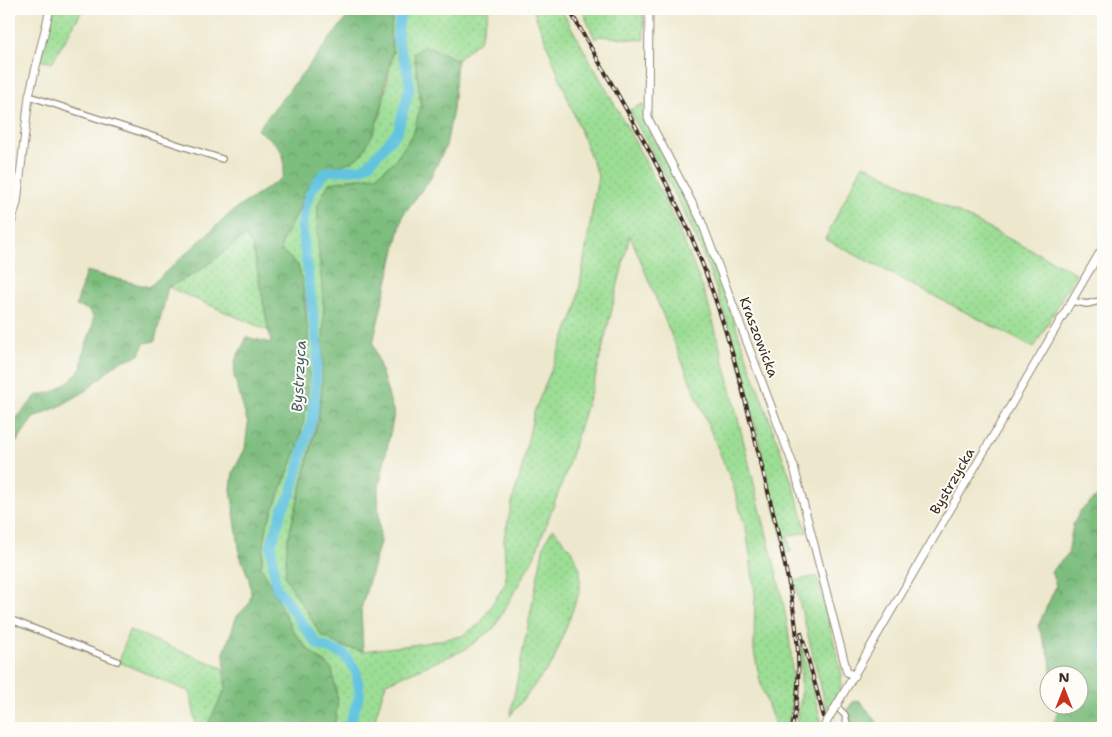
<svg xmlns="http://www.w3.org/2000/svg" width="1112" height="737" font-family="'Shantell Sans',sans-serif">
  <defs>
    <pattern id="grass-dots" width="8" height="8" patternUnits="userSpaceOnUse" patternTransform="scale(1.25)"><rect width="8" height="8" fill="#9cde95"/><path d="M2 2h.1M6 6h.1" fill="none" stroke="#87bf80" stroke-width="1.8" stroke-linecap="round"/></pattern>
    <pattern id="forest-crowns" width="20" height="18" patternUnits="userSpaceOnUse" patternTransform="scale(1.25)"><rect width="20" height="18" fill="#7dbd7e"/><path d="M2 6a3 3 0 1 1 6 0M12 15a3 3 0 1 1 6 0" fill="none" stroke="#689a67"/></pattern>
  </defs>
  <rect width="100%" height="100%" fill="#fdfcf7"/>
  <filter id="ink" filterUnits="userSpaceOnUse"><feTurbulence type="fractalNoise" baseFrequency=".02" numOctaves="2"/><feDisplacementMap in="SourceGraphic" scale="10" xChannelSelector="R" yChannelSelector="G"/><feConvolveMatrix kernelMatrix="1 2 1 2 8 2 1 2 1" color-interpolation-filters="sRGB"/></filter>
  <filter id="wash" filterUnits="userSpaceOnUse"><feTurbulence type="fractalNoise" baseFrequency=".0096" numOctaves="4" result="noise"/><feDisplacementMap in="SourceGraphic" scale="20" xChannelSelector="R" yChannelSelector="G"/><feGaussianBlur stdDeviation="1.12" result="paint"/><feColorMatrix in="noise" values="0 0 0 0 0 0 0 0 0 0 0 0 0 0 0 0 0 1.4 0 .05"/><feComposite in="paint" operator="in"/></filter>
  <g filter="url(#wash)">
    <rect width="100%" height="100%" fill="#ede8cd"/>
    <g fill="url(#grass-dots)" stroke="#6c845a">
      <polygon points="54,9 83,9 52,63 40,60"/>
      <path d="M 391,9 L 408,9 L 407,13 L 426,11 L 427,9 L 489,9 L 480,40 L 457,60 L 426,45 L 414,53 L 421,104 L 414,132 L 395,161 L 376,176 L 349,179 L 318,204 C 316,253 326,300 325,349 C 323,416 302,479 287,543 L 343,647 L 363,651 L 419,644 L 462,636 L 480,624 L 506,582 L 504,539 L 514,494 L 520,476 L 534,412 L 576,309 L 598,176 L 533,9 L 561,9 C 610,97 663,185 699,279 C 712,312 720,348 729,382 C 740,427 751,472 762,516 C 779,583 802,659 788,728 L 776,728 L 761,685 L 754,651 L 755,593 L 747,534 L 733,485 L 630,235 L 595,378 L 564,478 L 534,557 L 494,628 L 464,650 L 386,683 L 372,728 L 334,728 C 338,698 339,690 326,662 L 315,657 L 293,631 L 261,566 L 267,525 L 298,447 L 306,409 L 309,380 L 306,302 L 298,265 L 281,250 L 282,241 L 299,210 L 304,192 L 321,171 L 335,165 L 380,118 L 393,53 L 390,34 L 393,13 Z"/>
      <polygon points="582,9 643,9 644,40 599,36 595,39"/>
      <path d="M 643,104 L 645,123 L 681,189 L 704,238 L 795,491 L 807,532 L 787,536 L 791,552 L 786,553 C 761,458 744,361 709,270 C 688,214 658,162 629,110 Z"/>
      <polygon points="863,164 1076,273 1034,348 825,239"/>
      <polygon points="245,235 253,248 269,331 168,287 196,273"/>
      <polygon points="553,528 572,551 580,569 580,590 553,662 510,716 544,545"/>
      <polygon points="817,576 842,674 840,690 827,710 794,581"/>
      <polygon points="129,630 223,668 226,688 206,728 197,728 190,692 119,662"/>
      <polygon points="801,644 821,721 817,728 795,728 801,698"/>
    </g>
    <g fill="url(#forest-crowns)" stroke="#5c744e">
      <path d="M 354,9 L 391,9 L 393,13 L 390,34 L 393,52 L 385,84 L 383,102 L 374,132 L 362,154 L 353,161 L 321,171 L 304,192 L 299,210 L 282,241 L 281,250 L 298,265 L 302,281 L 308,332 L 309,380 L 306,409 L 298,447 L 267,525 L 261,566 L 293,631 L 306,648 L 332,669 L 338,702 L 334,728 L 206,728 L 226,688 L 224,653 L 237,616 L 249,604 L 251,593 L 249,579 L 240,555 L 231,489 L 233,472 L 245,449 L 248,424 L 234,376 L 235,361 L 247,337 L 271,343 L 253,248 L 245,236 L 196,273 L 168,287 L 155,341 L 144,343 L 139,355 L 119,362 L 84,392 L 62,405 L 33,418 L 9,453 L 9,427 L 36,396 L 55,391 L 71,380 L 81,368 L 84,350 L 93,325 L 93,316 L 87,309 L 76,306 L 86,271 L 149,287 L 233,211 L 282,178 C 289,152 278,143 257,130 Z"/>
      <polygon points="426,45 457,60 453,110 446,146 430,179 403,215 373,343 394,414 378,493 380,542 361,609 363,651 343,647 321,635 285,577 287,543 318,421 322,386 324,308 317,234 318,204 329,183 376,176 395,161 414,132 421,104 414,53"/>
      <polygon points="1103,485 1103,722 1088,728 1052,728 1059,707 1058,705 1080,704 1080,674 1051,674 1050,658 1038,626 1056,586 1051,571 1068,554 1073,525 1080,511 1099,495"/>
      <polygon points="859,700 882,728 850,728 846,711 853,702"/>
    </g>
    <g fill="none" stroke-linecap="round" stroke-linejoin="round">
      <polyline stroke="#62c3e0" stroke-width="2" points="1103,632 1099,644 1103,661"/>
      <polyline stroke="#62c3e0" stroke-width="10" points="348,728 360,694 356,671 344,654 317,644 276,587 271,546 283,508 291,494 313,415 318,351 302,227 305,208 312,190 322,175 329,171 361,169 369,164 398,131 410,86 407,68 397,39 401,9"/>
    </g>
  </g>
  <g filter="url(#ink)">
    <g fill="none" stroke-linecap="round" stroke-linejoin="round">
      <defs>
        <g id="minor">
          <polyline points="29,96 222,159"/>
          <polyline points="1071,301 1087,304 1103,300"/>
          <polyline points="9,619 117,661"/>
          <polyline points="836,706 845,715 848,728"/>
        </g>
        <g id="tertiary">
          <polyline points="649,9 648,118 701,220 794,467 847,672 854,676"/>
          <polyline points="9,230 17,203 29,96 50,9"/>
          <polyline points="836,706 1103,247"/>
        </g>
      </defs>
      <use href="#minor" stroke="#948976" stroke-width="8"/>
      <use href="#tertiary" stroke="#948976" stroke-width="9"/>
      <use href="#minor" stroke="#fff" stroke-width="5.5"/>
      <use href="#tertiary" stroke="#fff" stroke-width="7"/>
      <defs>
        <g id="rail">
          <path d="M 569,9 C 610,83 657,157 691,236 C 729,324 750,419 773,512 C 789,582 809,656 792,728"/>
          <polyline points="801,633 827,728"/>
        </g>
      </defs>
      <use href="#rail" stroke="#3b2a1e" stroke-width="4"/>
      <use href="#rail" stroke="#fdfcf7" stroke-width="2" stroke-dasharray="5.5" stroke-linecap="butt"/>
      <defs>
        <polyline id="tertiary-bridge" points="823,728 836,706"/>
      </defs>
      <use href="#tertiary-bridge" stroke="#948976" stroke-width="9" stroke-linecap="butt"/>
      <use href="#tertiary-bridge" stroke="#fff" stroke-width="7"/>
    </g>
  </g>
  <g text-anchor="middle" stroke-width="4" stroke-linejoin="round" paint-order="stroke">
    <g font-size="14" fill="#3b2a1e" stroke="#fdfcf7">
      <text transform="translate(759 337) rotate(69)" y="5">Kraszowicka</text>
      <text transform="translate(952 481) rotate(-60)" y="5">Bystrzycka</text>
    </g>
    <g font-size="15" font-style="italic" fill="#496062" stroke="#fdfcf7">
      <text transform="translate(299 376) rotate(-87)" y="5">Bystrzyca</text>
    </g>
  </g>
  <rect width="1112" height="737" fill="none" stroke="#fdfcf7" stroke-width="30"/>
  <g transform="translate(1064 690)"><circle r="24" fill="#fdfcf7" stroke="#afa8a0"/>
  <path d="M0-4L9 19L0 12L-9 19Z" fill="#c8321e"/>
  <text y="-8" font-size="14" font-weight="bold" text-anchor="middle" fill="#3b2a1e">N</text>
  </g>
</svg>
